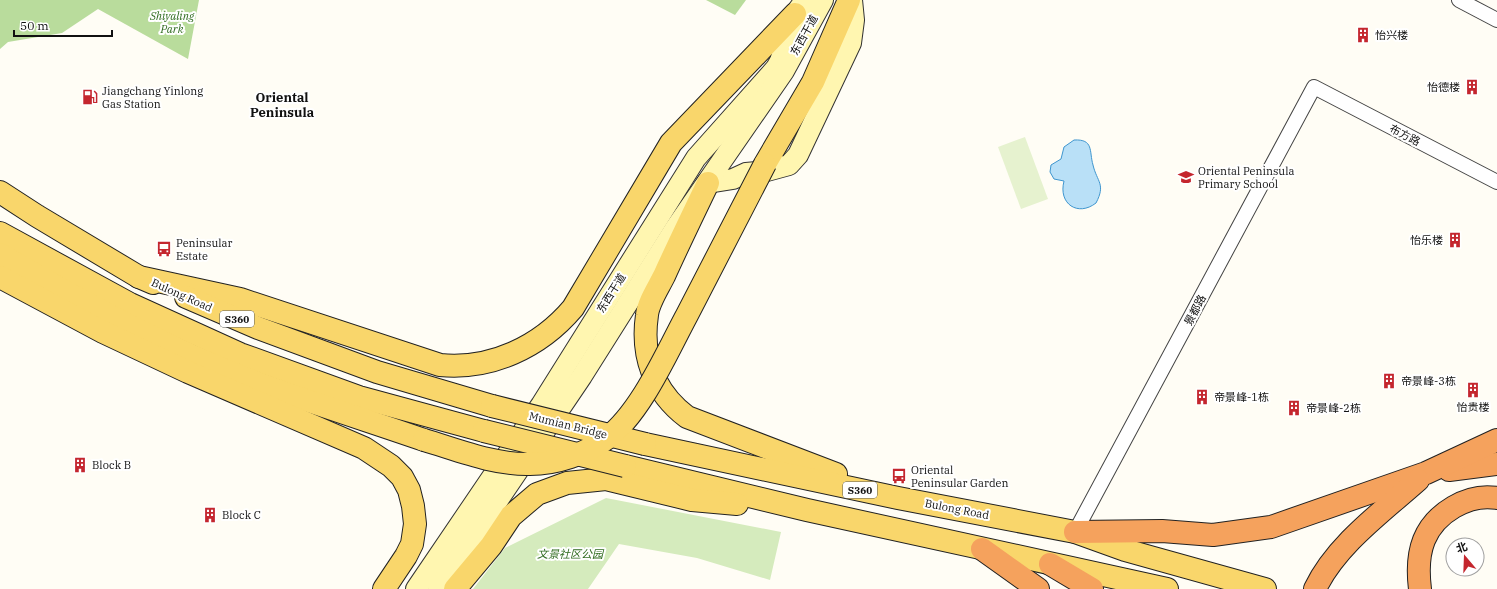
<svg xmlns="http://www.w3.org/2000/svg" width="1497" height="589" font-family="'IBM Plex Serif','Noto Sans SC',serif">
  <rect width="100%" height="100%" fill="#fffdf5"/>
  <polygon fill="#d5ebbd" points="606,498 781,532 770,580 697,558 619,544 588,589 473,589 505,548"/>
  <g fill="#b9dc9c">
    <polygon points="0,0 199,0 188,59 98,9 62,33 8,42 0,49"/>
    <polygon points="706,0 746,0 735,15"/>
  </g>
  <polygon fill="#e6f2cf" points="1025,137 1048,199 1021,209 998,147"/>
  <path fill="#b9e0f7" stroke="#3f96cf" d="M 1074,140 C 1094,139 1089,151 1093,165 C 1097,182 1106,184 1096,203 C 1078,217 1058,204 1064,181 L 1054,179 L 1050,172 L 1051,165 L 1061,159 L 1064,147 Z"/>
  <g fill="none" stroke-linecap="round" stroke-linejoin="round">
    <defs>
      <g id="street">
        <polyline points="1459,0 1497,20"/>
        <polyline points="1075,532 1314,87 1497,182"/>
      </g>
      <g id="secondary">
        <polyline points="708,183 733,179 746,173 767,171 789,165 798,155 851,43 854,20 852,0"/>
        <polyline points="416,589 541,405 696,158 776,68 780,61 795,14 805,0"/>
        <polyline points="438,589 582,376 674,230 784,71 823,0"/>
      </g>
      <g id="primary">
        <polyline points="765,164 813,82 849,0"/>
        <path d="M 708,183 C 693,214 678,245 664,276 C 658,288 648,303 647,315 C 641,356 654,392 687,417 L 836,474"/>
        <polyline points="0,192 37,216 139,277 153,283"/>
        <polyline points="0,233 130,304 240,354 359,397 484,431"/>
        <path d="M 0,254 C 82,302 168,349 258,383 C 312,403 369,421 424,440"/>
        <polyline points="0,277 103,332 188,372 364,448 391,466 402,477 409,490 413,506 415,524 412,544 406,556 384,589"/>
        <path d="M 139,277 L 240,299 L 440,365 C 491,370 540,347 573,308 L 671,143 L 795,14"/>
        <polyline points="186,297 258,328 377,372 492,406"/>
        <polyline points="645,444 898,498 1075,532 1125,550 1265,589"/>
        <polyline points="625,466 807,510 1167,589"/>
        <polyline points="455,589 491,546 511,516 537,494 567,483 606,479 692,500 737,504"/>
      </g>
      <g id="highway">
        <polyline points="1449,470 1497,464"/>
        <polyline points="1075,532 1162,531 1213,535 1271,527 1426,473 1497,440"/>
        <polyline points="982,549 1038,589"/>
        <polyline points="1050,564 1092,589"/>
        <path d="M 1315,589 C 1336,545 1382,512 1418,480"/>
        <path d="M 1420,589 C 1418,573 1418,555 1424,540 C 1435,513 1468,493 1497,498"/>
      </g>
    </defs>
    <use href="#street" stroke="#444" stroke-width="16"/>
    <use href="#secondary" stroke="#333" stroke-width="22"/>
    <use href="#primary" stroke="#222" stroke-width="24"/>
    <use href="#highway" stroke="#222" stroke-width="24"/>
    <use href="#street" stroke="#fff" stroke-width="14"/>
    <use href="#secondary" stroke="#fff6b0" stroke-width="20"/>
    <use href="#primary" stroke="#f9d66b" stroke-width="22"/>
    <use href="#highway" stroke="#f5a25d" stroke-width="22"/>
    <defs>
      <g id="primary-bridge">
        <polyline points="492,406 645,444"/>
        <polyline points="484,431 625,466"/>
        <path d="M 424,440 C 458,450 494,465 530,464 C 557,464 585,454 606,439 C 641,413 667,352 687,315 C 713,264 739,214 765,164"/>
      </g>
    </defs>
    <use href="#primary-bridge" stroke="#222" stroke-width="24" stroke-linecap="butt"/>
    <use href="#primary-bridge" stroke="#f9d66b" stroke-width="22"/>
  </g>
  <defs>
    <symbol id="building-bare" viewBox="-9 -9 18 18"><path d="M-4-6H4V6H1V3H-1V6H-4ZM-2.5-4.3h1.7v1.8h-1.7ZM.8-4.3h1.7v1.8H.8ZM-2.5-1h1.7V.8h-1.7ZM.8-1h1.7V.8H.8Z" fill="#c4262e" stroke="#fff" stroke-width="2.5" paint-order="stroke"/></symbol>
    <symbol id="fuel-bare" viewBox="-9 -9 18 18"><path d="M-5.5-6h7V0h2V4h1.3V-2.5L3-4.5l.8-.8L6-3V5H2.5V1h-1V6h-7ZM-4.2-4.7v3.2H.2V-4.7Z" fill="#c4262e" stroke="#fff" stroke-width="2.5" paint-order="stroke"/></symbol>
    <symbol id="school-bare" viewBox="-9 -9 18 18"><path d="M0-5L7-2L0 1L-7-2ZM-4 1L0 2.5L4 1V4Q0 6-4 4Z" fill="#c4262e" stroke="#fff" stroke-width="2.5" paint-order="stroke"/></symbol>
    <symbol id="bus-bare" viewBox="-9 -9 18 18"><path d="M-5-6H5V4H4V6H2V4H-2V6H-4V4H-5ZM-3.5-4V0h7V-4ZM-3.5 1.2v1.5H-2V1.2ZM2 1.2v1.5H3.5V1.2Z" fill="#c4262e" stroke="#fff" stroke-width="2.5" paint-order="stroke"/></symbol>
  </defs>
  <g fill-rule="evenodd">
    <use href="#building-bare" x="1352" y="24" width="22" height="22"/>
    <use href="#building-bare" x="1461" y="76" width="22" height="22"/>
    <use href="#fuel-bare" x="79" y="86" width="22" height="22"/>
    <use href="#school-bare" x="1175" y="166" width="22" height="22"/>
    <use href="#building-bare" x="1444" y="229" width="22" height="22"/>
    <use href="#bus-bare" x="153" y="238" width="22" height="22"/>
    <use href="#building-bare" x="1378" y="370" width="22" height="22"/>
    <use href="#building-bare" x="1462" y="379" width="22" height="22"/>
    <use href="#building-bare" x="1191" y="386" width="22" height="22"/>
    <use href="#building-bare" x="1283" y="397" width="22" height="22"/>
    <use href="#building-bare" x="69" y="454" width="22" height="22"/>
    <use href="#bus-bare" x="888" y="465" width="22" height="22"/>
    <use href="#building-bare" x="199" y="504" width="22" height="22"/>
  </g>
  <g text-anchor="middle" stroke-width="4" stroke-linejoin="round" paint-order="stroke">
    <g fill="#fff" stroke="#585858" stroke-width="1">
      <rect x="220" y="311" width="34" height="16" rx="3"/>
      <rect x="843" y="482" width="34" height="16" rx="3"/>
    </g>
    <g font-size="10" font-weight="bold" fill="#111">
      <text x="237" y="323">S360</text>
      <text x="860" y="494">S360</text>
    </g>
    <g font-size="11" font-style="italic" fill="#2f6b1f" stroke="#fff">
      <text x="172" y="20">Shiyaling<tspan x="172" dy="13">Park</tspan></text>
      <text x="570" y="558">文景社区公园</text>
    </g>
    <g font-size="11" fill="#111" stroke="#fff">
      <text transform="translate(804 35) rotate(-61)" y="4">东西干道</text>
      <text transform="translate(1405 135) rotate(27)" y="4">布方路</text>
      <text transform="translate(611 293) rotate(-58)" y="4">东西干道</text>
      <text transform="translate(182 295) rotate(24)" y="4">Bulong Road</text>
      <text transform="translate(1195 310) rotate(-62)" y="4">景都路</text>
      <text transform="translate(568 425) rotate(14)" y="4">Mumian Bridge</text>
      <text transform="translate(957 509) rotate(11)" y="4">Bulong Road</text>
    </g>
    <g font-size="11" fill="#111" stroke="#fff" text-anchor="start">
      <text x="1375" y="39">怡兴楼</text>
      <text x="1460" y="91" text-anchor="end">怡德楼</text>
      <text x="102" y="95">Jiangchang Yinlong<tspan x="102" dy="13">Gas Station</tspan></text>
      <text x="1198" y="175">Oriental Peninsula<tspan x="1198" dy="13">Primary School</tspan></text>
      <text x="1443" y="244" text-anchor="end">怡乐楼</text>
      <text x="176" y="247">Peninsular<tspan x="176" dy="13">Estate</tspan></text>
      <text x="1401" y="385">帝景峰-3栋</text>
      <text x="1214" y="401">帝景峰-1栋</text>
      <text x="1473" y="411" text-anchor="middle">怡贵楼</text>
      <text x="1306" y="412">帝景峰-2栋</text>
      <text x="92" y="469">Block B</text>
      <text x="911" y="474">Oriental<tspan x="911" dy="13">Peninsular Garden</tspan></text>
      <text x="222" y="519">Block C</text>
    </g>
    <g font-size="13" font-weight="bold" fill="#111" stroke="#fff">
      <text x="282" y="102">Oriental<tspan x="282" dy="15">Peninsula</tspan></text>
    </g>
  </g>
  <g transform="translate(1465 557) rotate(341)"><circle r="19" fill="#ffffff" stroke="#a0a0a0"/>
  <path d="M0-3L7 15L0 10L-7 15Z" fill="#c4262e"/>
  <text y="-6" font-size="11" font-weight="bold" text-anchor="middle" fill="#111111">北</text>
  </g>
  <path d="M14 30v6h98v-6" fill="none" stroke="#111111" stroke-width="2"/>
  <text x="20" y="30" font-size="12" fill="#111111" stroke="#ffffff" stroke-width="3" paint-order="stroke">50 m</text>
</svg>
